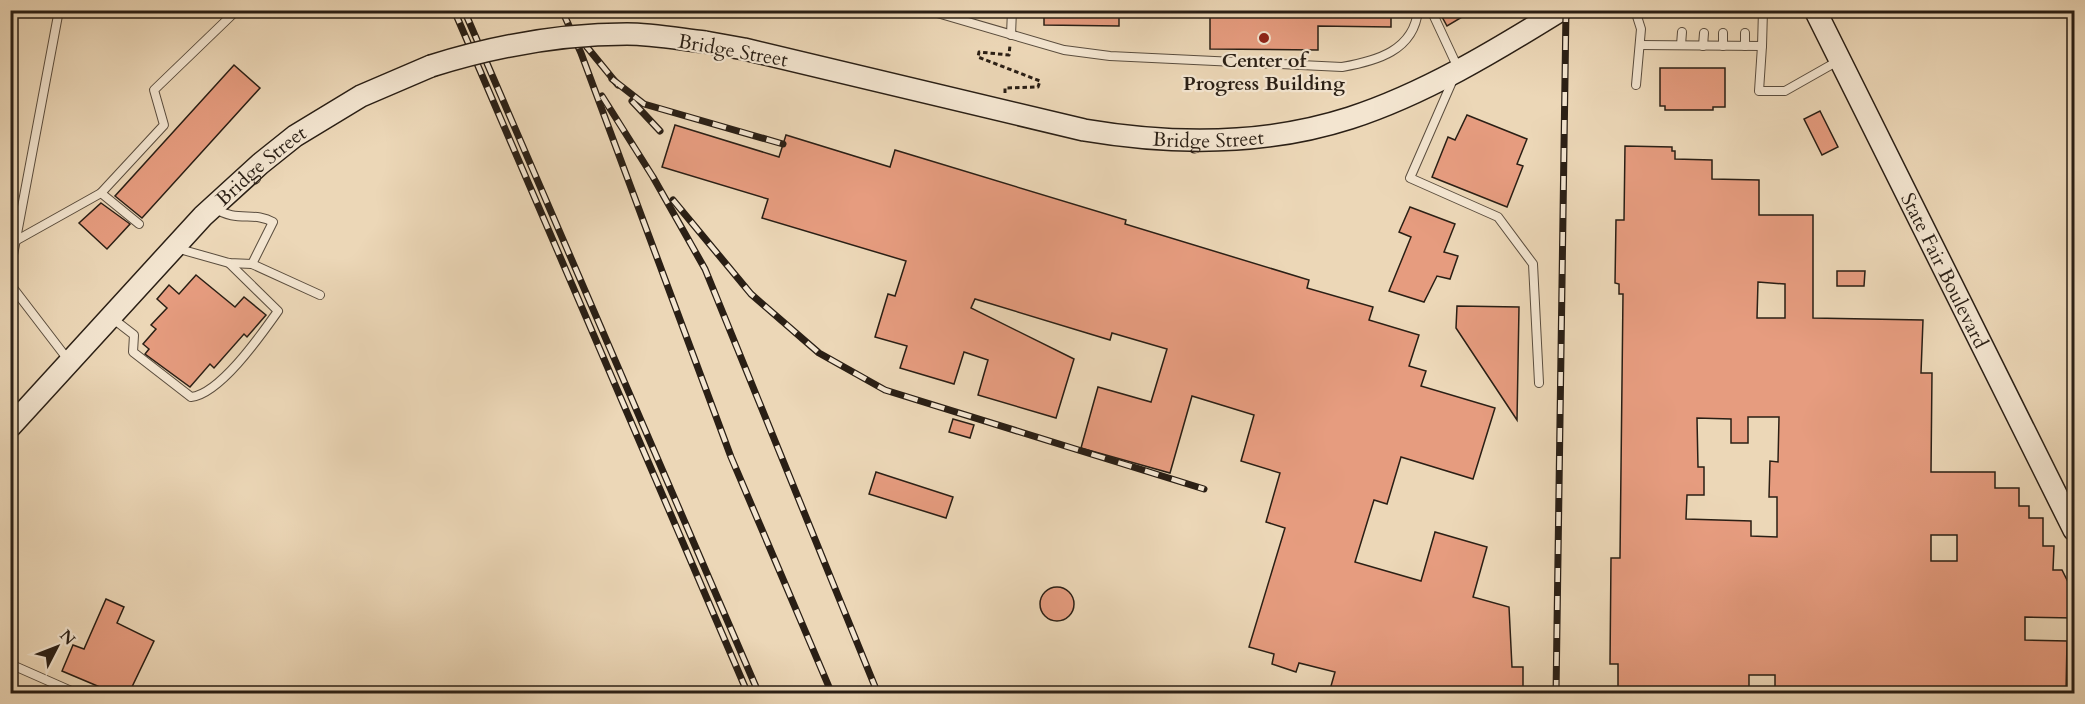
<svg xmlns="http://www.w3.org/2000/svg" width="2085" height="704" font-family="Cardo,serif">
  <rect width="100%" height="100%" fill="#ecd7b7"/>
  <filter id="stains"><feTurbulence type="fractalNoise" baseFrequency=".00333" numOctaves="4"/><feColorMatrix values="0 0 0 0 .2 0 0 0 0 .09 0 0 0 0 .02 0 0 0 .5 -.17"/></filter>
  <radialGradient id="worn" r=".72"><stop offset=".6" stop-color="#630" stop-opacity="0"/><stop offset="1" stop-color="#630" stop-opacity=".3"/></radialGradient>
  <g fill="#e69c7f" stroke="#2a1f15" stroke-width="1.5" fill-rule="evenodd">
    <polygon points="1044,10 1119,10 1119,26 1044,25"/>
    <polygon points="1210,10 1391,10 1391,27 1318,26 1318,50 1210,49"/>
    <polygon points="1450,10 1474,10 1447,26 1441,15"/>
    <polygon points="234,65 260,88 142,218 115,196"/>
    <polygon points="1660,68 1725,68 1725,107 1713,107 1713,110 1665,110 1665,106 1660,106"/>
    <polygon points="1820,111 1838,147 1822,155 1804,119"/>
    <polygon points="1467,115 1527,139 1517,164 1523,166 1507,207 1432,177 1448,137 1455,140"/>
    <polygon points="675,125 779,157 786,135 890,167 895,150 1126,220 1125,224 1309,280 1307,288 1373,307 1369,320 1419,335 1409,366 1426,371 1421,386 1495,408 1473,479 1401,457 1387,504 1374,500 1355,562 1421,581 1435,532 1487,547 1473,597 1509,607 1512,667 1523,667 1523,693 1329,693 1335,672 1299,663 1296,672 1272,664 1274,654 1249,647 1285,528 1266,522 1280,473 1241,461 1254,415 1192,396 1170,473 1081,448 1098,387 1151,402 1167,349 1112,333 1110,340 975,299 971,308 1074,359 1056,418 978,395 988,360 964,352 954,384 900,368 907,346 875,337 888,294 895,296 906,261 762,218 768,199 662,167"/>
    <path d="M 1625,146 L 1672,147 L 1672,151 L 1675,151 L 1675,159 L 1712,160 L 1712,179 L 1759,180 L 1759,215 L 1813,215 L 1813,318 L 1923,320 L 1921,373 L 1932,373 L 1931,472 L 1995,472 L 1995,488 L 2019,488 L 2019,506 L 2029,506 L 2029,518 L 2043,518 L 2043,546 L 2054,546 L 2053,570 L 2062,570 L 2074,594 L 2074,618 L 2025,617 L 2025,640 L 2067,641 L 2066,693 L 1775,693 L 1775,675 L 1749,675 L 1749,693 L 1618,693 L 1618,664 L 1610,664 L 1611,558 L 1620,558 L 1623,294 L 1619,294 L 1619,284 L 1615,283 L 1616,220 L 1624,220 ZM 1758,282 L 1785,284 L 1785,318 L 1757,318 ZM 1748,417 L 1779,417 L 1778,462 L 1770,461 L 1769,497 L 1777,497 L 1777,537 L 1751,536 L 1751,521 L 1686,519 L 1687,495 L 1704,495 L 1704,467 L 1698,467 L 1697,418 L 1731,419 L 1731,443 L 1748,443 ZM 1931,535 L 1957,535 L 1957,561 L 1931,561 Z"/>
    <polygon points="101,203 130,224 107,249 79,223"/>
    <polygon points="1410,207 1455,224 1444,252 1458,256 1450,279 1437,276 1424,302 1389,291 1411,237 1399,232"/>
    <polygon points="1837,271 1865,271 1864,286 1837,286"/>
    <polygon points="196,275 235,307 244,297 266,315 247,337 244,334 214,368 210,364 190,387 145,354 149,349 143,344 156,329 151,325 167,308 157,299 169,285 179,294"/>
    <polygon points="1457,306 1519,307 1517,420 1456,328"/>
    <polygon points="953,419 974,425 970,438 949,432"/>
    <polygon points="876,472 953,497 946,518 869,494"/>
    <circle cx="1057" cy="604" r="17"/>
    <polygon points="106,599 124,607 117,623 154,641 129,693 114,693 62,671 73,645 84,649"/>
  </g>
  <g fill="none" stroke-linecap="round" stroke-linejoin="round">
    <defs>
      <g id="service">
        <path d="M 927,10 L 1064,50 L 1110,56 L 1342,67 C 1376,61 1414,51 1418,10"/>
        <polyline points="1431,10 1458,68 1410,178 1498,217 1533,264 1539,383"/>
        <polyline points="1635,10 1641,29 1636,85"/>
        <polyline points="1011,35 1012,10"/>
        <polyline points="1640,45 1762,46 1763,10"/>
        <polyline points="1681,45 1682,32"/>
        <polyline points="1703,46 1704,33"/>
        <polyline points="1723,46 1723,33"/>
        <polyline points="1745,46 1745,33"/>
        <polyline points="1762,46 1759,91 1785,91 1838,61"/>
        <path d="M 214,208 C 237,223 254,211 273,222 L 252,264"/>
        <polyline points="139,224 101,193 164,125 154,90 237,10"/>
        <polyline points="17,240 101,193"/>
        <polyline points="176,248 229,263 252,264 320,295"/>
        <polyline points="10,271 59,10"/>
        <polyline points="10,284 69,361"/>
        <path d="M 112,318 L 134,335 L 133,352 L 191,397 C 220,394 261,335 278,311 L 229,263"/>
        <polyline points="10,664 78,694"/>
      </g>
      <g id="secondary">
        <path id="s1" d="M 1815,10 L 2074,530"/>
        <path id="s2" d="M 705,42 L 744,49 L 1084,130 C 1173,145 1263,146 1350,118 C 1424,94 1495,51 1561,10"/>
        <path id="s3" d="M 10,427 L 203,216 L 260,164 L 295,136 L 361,96 L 431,66"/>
      </g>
    </defs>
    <use href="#service" stroke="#5a4d3e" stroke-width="10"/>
    <use href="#secondary" stroke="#2a1f15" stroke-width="24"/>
    <polyline stroke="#2a1f15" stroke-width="3" stroke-dasharray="4.5 3" stroke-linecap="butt" points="1005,93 1005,88 1038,87 1040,81 978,57 979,52 1009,55 1010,45"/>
    <use href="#service" stroke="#f3e5d0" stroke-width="8"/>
    <use href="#secondary" stroke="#f3e5d0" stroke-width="21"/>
    <defs>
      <g id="rail">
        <polyline points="454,10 748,694"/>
        <polyline points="464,10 759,694"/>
        <polyline points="562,10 581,53 731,457 832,694"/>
        <polyline points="582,41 618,85"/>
        <polyline points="612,79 644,104 783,144"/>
        <polyline points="602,96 653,177 705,269 878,694"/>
        <polyline points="632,101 660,131"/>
        <polyline points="673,200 751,294 819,353 885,390 1204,489"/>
        <polyline points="1556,694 1566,10"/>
      </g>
    </defs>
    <use href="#rail" stroke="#2a1f15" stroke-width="7"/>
    <use href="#rail" stroke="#f3e5d0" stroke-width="4.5" stroke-dasharray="14" stroke-linecap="butt"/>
    <defs>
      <path id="secondary-bridge" d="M 431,66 C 495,46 560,34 627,34 C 652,34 679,39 705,42"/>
    </defs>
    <use href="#secondary-bridge" stroke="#2a1f15" stroke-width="24" stroke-linecap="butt"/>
    <use href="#secondary-bridge" stroke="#f3e5d0" stroke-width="21"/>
  </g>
  <circle fill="#8f2418" stroke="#f3e5d0" stroke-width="2" cx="1264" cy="38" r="6"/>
  <g text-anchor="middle" stroke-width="4.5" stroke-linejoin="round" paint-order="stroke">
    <g font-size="20" fill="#2a1f15" stroke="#f3e5d0">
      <text transform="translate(733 50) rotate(10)" y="7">Bridge Street</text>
      <text dy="7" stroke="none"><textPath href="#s2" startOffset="514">Bridge Street</textPath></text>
      <text dy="7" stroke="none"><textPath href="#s3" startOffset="363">Bridge Street</textPath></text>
      <text dy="7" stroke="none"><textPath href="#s1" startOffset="291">State Fair Boulevard</textPath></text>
    </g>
    <g font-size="20" font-weight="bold" fill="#2a1f15" stroke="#f3e5d0">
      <text x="1264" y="67">Center of<tspan x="1264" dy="23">Progress Building</tspan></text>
    </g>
  </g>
  <rect width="2085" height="704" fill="none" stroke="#ecd7b7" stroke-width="36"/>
  <rect x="12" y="12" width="2061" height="680" fill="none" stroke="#2a1f15" stroke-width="3"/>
  <rect x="18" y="18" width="2049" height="668" fill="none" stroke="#2a1f15" stroke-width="1.5"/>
  <g transform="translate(57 647) rotate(48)" stroke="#f3e5d0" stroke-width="4.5" paint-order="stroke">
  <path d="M0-4.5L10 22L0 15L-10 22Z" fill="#2a1f15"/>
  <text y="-9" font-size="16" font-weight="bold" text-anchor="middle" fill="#2a1f15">N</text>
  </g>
  <rect width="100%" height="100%" filter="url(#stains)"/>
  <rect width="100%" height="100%" fill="url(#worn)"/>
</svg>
